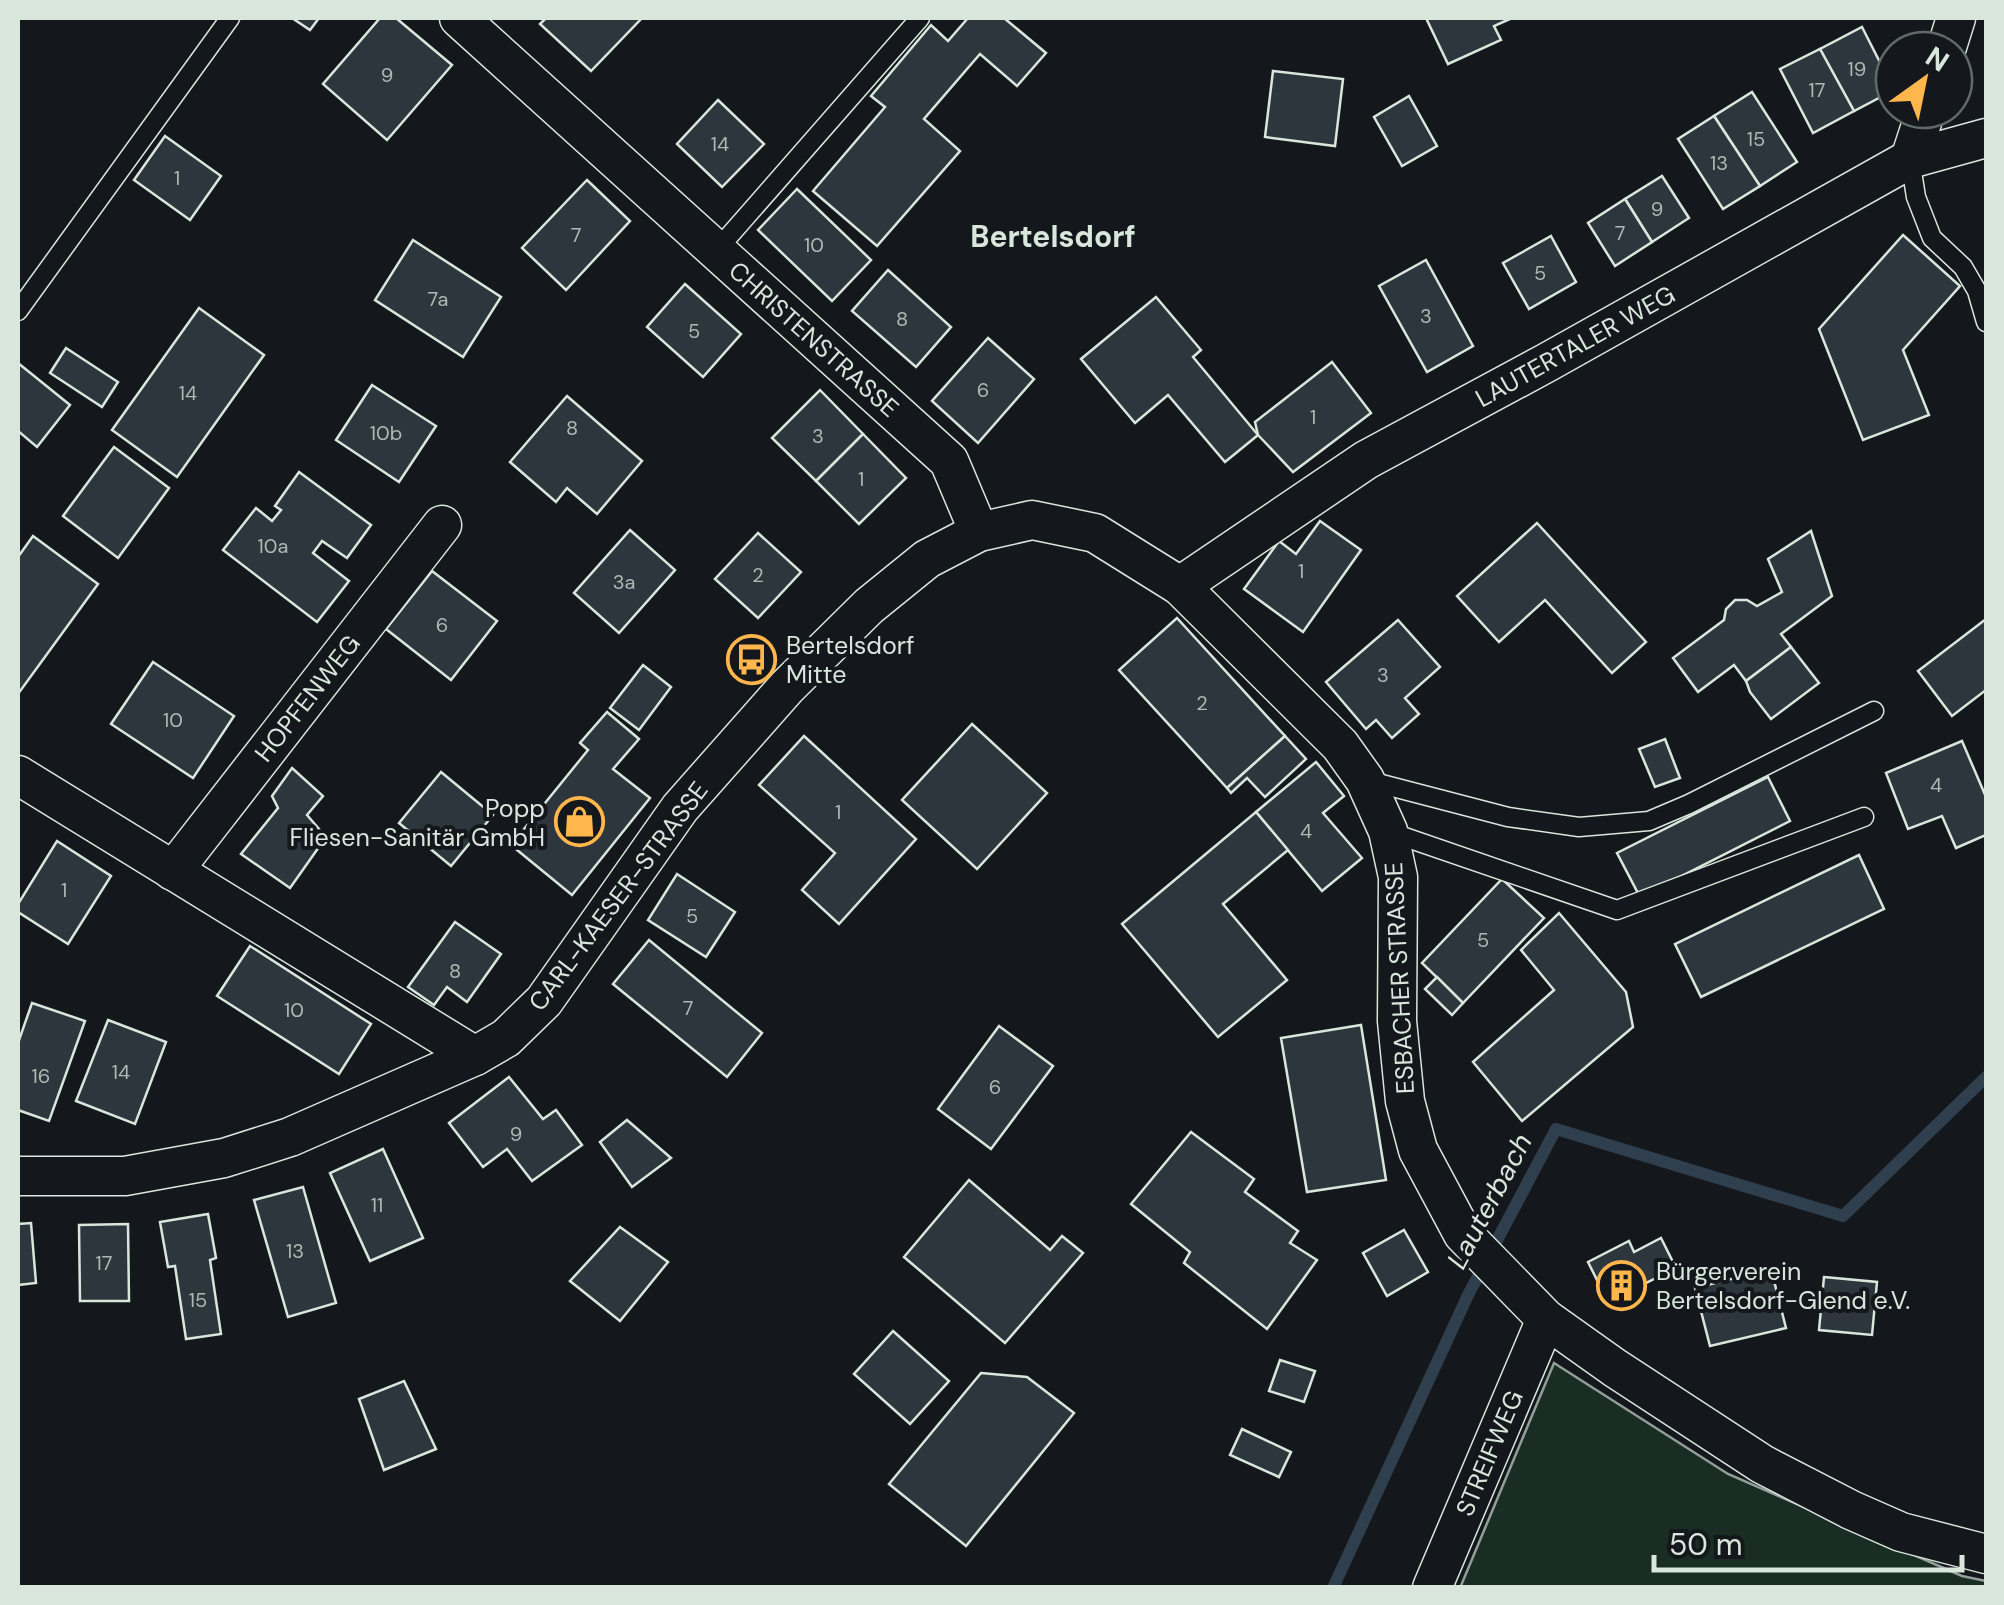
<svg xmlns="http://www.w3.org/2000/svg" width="2004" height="1605" font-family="'DM Sans',sans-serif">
  <rect width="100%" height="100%" fill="#14181c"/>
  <polygon fill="#1a2d24" stroke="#939e99" stroke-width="2.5" points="1554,1363 1728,1474 1962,1576 1986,1581 1986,1588 1460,1588"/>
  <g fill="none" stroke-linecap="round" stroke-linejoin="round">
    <polyline stroke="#2f3f4d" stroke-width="12" points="1333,1588 1468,1295 1556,1129 1843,1216 1986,1077"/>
  </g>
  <g fill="#2c363c" stroke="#d8e6dc" stroke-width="2.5">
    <polygon points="292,18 319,18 310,30"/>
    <polygon points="380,18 396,18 452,65 387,140 323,84"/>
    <polygon points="546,18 642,18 591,71 540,24"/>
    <polygon points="968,18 1004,18 1046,53 1017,86 980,54 924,119 960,151 877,246 813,191 885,107 871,96 931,25 948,41"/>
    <polygon points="1426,18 1512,18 1494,26 1501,40 1448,64"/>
    <polygon points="1862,27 1894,90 1854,111 1820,49"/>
    <polygon points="1820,49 1854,111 1813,133 1780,69"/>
    <polygon points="1273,71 1343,79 1335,146 1265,137"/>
    <polygon points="1752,92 1797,162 1760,186 1714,116"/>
    <polygon points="1409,96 1437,146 1402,166 1374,117"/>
    <polygon points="718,100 764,144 722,187 677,144"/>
    <polygon points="1714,116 1760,186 1723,209 1678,139"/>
    <polygon points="165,136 221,176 190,220 134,180"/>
    <polygon points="1662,176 1689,218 1652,242 1625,199"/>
    <polygon points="587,180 630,221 566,290 522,248"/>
    <polygon points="797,189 871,260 832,301 758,230"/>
    <polygon points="1625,199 1652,242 1615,266 1588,223"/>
    <polygon points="1903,235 1960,286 1903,350 1929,415 1863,440 1819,329"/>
    <polygon points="1551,236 1576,282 1529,309 1503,263"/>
    <polygon points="413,240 501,297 463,357 375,300"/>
    <polygon points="1426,260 1473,346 1427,372 1379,286"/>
    <polygon points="888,270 951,327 916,367 852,311"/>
    <polygon points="685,284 741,334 703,377 647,327"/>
    <polygon points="1156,297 1201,350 1193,357 1258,435 1225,462 1168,395 1135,423 1081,359"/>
    <polygon points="199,308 264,355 177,477 112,430"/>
    <polygon points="988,338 1034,379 978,443 932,401"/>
    <polygon points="66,348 118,382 102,407 50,373"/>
    <polygon points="1332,362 1371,413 1293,472 1258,435 1255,422"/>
    <polygon points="18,363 70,405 37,447 18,431"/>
    <polygon points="372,385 436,426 399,482 336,440"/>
    <polygon points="820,390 863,434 816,481 772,438"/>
    <polygon points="567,396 642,461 597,514 567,488 556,502 510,462"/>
    <polygon points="863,434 906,478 859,524 816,481"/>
    <polygon points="114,447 169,488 118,558 63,516"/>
    <polygon points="299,472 371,525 347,558 322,541 313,553 349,581 317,622 223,550 256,508 272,521 281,510 275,506"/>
    <polygon points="1320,521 1361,550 1303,632 1244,589 1279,541 1296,554"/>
    <polygon points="1537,523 1646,642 1612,673 1545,600 1499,642 1457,596"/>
    <polygon points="630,530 675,570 619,633 574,593"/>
    <polygon points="1811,531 1832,596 1781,634 1791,647 1746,681 1734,665 1698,692 1673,658 1724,620 1726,609 1735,600 1747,600 1757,606 1782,592 1768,559"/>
    <polygon points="758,533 801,572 758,618 715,579"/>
    <polygon points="33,536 98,584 18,694 18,557"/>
    <polygon points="432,571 497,621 451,680 386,629"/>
    <polygon points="1177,618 1285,736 1227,788 1119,670"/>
    <polygon points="1986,619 1986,690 1952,716 1918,671"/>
    <polygon points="1398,620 1440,667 1405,698 1419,714 1392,738 1376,720 1366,729 1326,682"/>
    <polygon points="1791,647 1819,683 1771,719 1750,692 1746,681"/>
    <polygon points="153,662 234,716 193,778 111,724"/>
    <polygon points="643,665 671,687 639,730 610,708"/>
    <polygon points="607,712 639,739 613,769 650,798 572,895 511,845 588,750 580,743"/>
    <polygon points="972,724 1047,793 977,869 902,800"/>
    <polygon points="804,736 916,839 839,924 802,890 835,853 759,785"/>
    <polygon points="1285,736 1306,759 1265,797 1247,778 1231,793 1227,788"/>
    <polygon points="1665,739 1680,778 1655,787 1639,749"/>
    <polygon points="1962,741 1986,797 1986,835 1956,848 1942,816 1908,829 1886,773"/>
    <polygon points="1316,762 1344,796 1323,813 1362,858 1322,891 1256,812"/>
    <polygon points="292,768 323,796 307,815 326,837 290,888 241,854 278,808 272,796"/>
    <polygon points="441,772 493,815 451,866 399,823"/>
    <polygon points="1768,777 1790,821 1640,897 1617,853"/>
    <polygon points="1256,812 1288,850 1223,904 1287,980 1218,1037 1122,924"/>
    <polygon points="57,841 111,876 68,944 18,912 18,904"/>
    <polygon points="1859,855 1884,909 1701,997 1675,944"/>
    <polygon points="677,874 735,912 706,957 648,920"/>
    <polygon points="1502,879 1544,918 1463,1003 1422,963"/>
    <polygon points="1559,913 1626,992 1633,1027 1522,1121 1473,1062 1554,990 1521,950"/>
    <polygon points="455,922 501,954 467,1002 447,987 434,1005 408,987"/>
    <polygon points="649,940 762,1033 727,1077 613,984"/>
    <polygon points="250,946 371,1024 339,1074 217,996"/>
    <polygon points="1437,977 1463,1003 1452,1015 1425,989"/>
    <polygon points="32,1003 85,1021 49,1121 18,1110 18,1043"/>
    <polygon points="108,1020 166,1042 135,1124 76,1101"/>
    <polygon points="1361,1025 1386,1180 1307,1192 1281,1038"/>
    <polygon points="999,1026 1053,1066 991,1149 938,1109"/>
    <polygon points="509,1077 543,1119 556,1110 582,1145 532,1181 507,1149 483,1167 449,1123"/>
    <polygon points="627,1120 671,1158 632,1187 600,1142"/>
    <polygon points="1191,1132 1254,1179 1245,1192 1298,1231 1290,1243 1317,1260 1267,1329 1184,1263 1190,1252 1131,1204"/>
    <polygon points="383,1149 423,1238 370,1261 330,1173"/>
    <polygon points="969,1180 1050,1250 1062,1236 1083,1253 1005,1343 904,1257"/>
    <polygon points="303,1187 336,1303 288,1317 254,1200"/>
    <polygon points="208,1214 216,1258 210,1260 221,1334 186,1339 175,1266 168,1267 160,1222"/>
    <polygon points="31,1223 36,1283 18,1285 18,1224"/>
    <polygon points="128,1224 129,1301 80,1301 79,1225"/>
    <polygon points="620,1227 668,1262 620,1321 570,1281"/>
    <polygon points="1404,1230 1428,1272 1387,1296 1363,1253"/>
    <polygon points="1661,1238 1676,1268 1608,1302 1588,1262 1629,1241 1634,1252"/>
    <polygon points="1771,1269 1786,1328 1710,1346 1695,1288"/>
    <polygon points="1824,1277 1877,1282 1872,1335 1819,1330"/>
    <polygon points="893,1331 949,1381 910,1424 854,1374"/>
    <polygon points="1280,1360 1315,1371 1304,1402 1269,1391"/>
    <polygon points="981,1373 1027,1377 1074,1413 966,1546 889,1484"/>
    <polygon points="404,1381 436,1449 384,1470 359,1399"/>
    <polygon points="1242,1429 1291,1452 1279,1477 1230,1455"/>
  </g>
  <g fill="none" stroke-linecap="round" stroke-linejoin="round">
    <defs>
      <g id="service">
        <polyline points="1910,159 1916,197 1932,238 1963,267 1977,291 1986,322"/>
        <polyline points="716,251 920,18"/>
        <polyline points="18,311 230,18"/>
        <polyline points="1366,780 1508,817 1579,827 1649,821 1689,804 1874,711"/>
        <polyline points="1390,832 1617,910 1864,817"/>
      </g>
      <g id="minor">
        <polyline points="459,18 949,461 979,532"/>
        <polyline points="1946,50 1956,18"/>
        <polyline points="1910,159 1926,110"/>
        <polyline points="1180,586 1366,460 1546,363 1910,159 1986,138"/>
        <polyline points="18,775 475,1056"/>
        <polyline points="173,871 442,525"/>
        <polyline points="18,1176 125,1176 224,1158 290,1137 475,1056 506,1038 544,1001 680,808 787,687 869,606 927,559 979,532 1032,520 1095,533 1180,586 1340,745 1365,780 1388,831 1398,877 1397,1021 1405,1101 1418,1150 1463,1234 1546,1319 1615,1368 1762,1464 1851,1510 1901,1532 1986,1554"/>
        <polyline points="1432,1588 1546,1319"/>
      </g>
    </defs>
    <use href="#service" stroke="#d8e6dc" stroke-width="21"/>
    <use href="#minor" stroke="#d8e6dc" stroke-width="41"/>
    <use href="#service" stroke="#14181c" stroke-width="18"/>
    <use href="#minor" stroke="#14181c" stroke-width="38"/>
  </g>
  <defs>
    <symbol id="bus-ring" viewBox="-11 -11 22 22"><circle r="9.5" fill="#14181c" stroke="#ffb74d" stroke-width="1.5"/><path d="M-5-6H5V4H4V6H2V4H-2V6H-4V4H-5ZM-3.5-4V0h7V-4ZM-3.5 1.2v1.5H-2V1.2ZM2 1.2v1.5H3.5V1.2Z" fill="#ffb74d"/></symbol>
    <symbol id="shop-ring" viewBox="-11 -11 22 22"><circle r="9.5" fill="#14181c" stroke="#ffb74d" stroke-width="1.5"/><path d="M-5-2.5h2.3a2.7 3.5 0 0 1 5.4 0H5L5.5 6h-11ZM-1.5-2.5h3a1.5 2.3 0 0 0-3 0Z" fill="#ffb74d"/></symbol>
    <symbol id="building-ring" viewBox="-11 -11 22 22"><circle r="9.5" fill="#14181c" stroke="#ffb74d" stroke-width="1.5"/><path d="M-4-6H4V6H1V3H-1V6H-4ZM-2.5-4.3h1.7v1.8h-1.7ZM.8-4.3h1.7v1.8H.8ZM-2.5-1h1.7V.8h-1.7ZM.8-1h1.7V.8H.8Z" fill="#ffb74d"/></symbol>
  </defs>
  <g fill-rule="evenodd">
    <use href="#bus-ring" x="724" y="632" width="55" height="55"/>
    <use href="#shop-ring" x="552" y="794" width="55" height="55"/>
    <use href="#building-ring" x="1594" y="1258" width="55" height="55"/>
  </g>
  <g text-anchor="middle" stroke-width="8" stroke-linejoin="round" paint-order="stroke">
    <g font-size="20" fill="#adbab4">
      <text x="1857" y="76">19</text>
      <text x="387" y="82">9</text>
      <text x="1817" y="97">17</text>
      <text x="1756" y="146">15</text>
      <text x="720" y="151">14</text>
      <text x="1719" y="170">13</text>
      <text x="177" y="185">1</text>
      <text x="1657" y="216">9</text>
      <text x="1620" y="240">7</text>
      <text x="576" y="242">7</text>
      <text x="814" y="252">10</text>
      <text x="1540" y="280">5</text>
      <text x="438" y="306">7a</text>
      <text x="1426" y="323">3</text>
      <text x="902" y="326">8</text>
      <text x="694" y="338">5</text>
      <text x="983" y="397">6</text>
      <text x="188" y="400">14</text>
      <text x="1313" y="424">1</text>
      <text x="572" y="435">8</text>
      <text x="386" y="440">10b</text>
      <text x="818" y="443">3</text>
      <text x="861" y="486">1</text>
      <text x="273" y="553">10a</text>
      <text x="1301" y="578">1</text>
      <text x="758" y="582">2</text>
      <text x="624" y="589">3a</text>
      <text x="442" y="632">6</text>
      <text x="1383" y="682">3</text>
      <text x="1202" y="710">2</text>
      <text x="173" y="727">10</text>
      <text x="1936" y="792">4</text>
      <text x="838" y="819">1</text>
      <text x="1306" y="838">4</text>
      <text x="64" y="897">1</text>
      <text x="692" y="923">5</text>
      <text x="1483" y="947">5</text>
      <text x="455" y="978">8</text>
      <text x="688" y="1015">7</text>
      <text x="294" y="1017">10</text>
      <text x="121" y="1079">14</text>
      <text x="41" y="1083">16</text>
      <text x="995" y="1094">6</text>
      <text x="516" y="1141">9</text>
      <text x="377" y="1212">11</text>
      <text x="295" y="1258">13</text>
      <text x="104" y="1270">17</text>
      <text x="198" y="1307">15</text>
    </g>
    <g font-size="25" fill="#d8e6dc" stroke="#14181c">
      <text transform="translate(814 339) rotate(42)" y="9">CHRISTENSTRASSE</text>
      <text transform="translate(1575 346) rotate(-29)" y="9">LAUTERTALER WEG</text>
      <text transform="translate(307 698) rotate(-52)" y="9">HOPFENWEG</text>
      <text transform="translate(618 896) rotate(-53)" y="9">CARL-KAESER-STRASSE</text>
      <text transform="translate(1399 978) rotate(-93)" y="9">ESBACHER STRASSE</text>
      <text transform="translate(1489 1453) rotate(-67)" y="9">STREIFWEG</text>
    </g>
    <g font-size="25" fill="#d8e6dc" stroke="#14181c" text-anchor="start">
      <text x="786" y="654">Bertelsdorf<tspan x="786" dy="29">Mitte</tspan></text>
      <text x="545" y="817" text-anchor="end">Popp<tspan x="545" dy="29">Fliesen-Sanitär GmbH</tspan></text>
      <text x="1656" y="1280">Bürgerverein<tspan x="1656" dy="29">Bertelsdorf-Glend e.V.</tspan></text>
    </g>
    <g font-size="28" font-style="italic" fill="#d8e6dc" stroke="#14181c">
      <text transform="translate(1489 1201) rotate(-62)" y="10">Lauterbach</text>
    </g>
    <g font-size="30" font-weight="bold" fill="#d8e6dc" stroke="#14181c">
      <text x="1053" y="247">Bertelsdorf</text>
    </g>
  </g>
  <rect width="2004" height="1605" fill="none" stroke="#d8e6dc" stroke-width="40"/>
  <g transform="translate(1924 80) rotate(33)"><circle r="48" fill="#14181c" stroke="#626a69" stroke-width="2.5"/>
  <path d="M0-8L18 38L0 25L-18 38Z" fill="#ffb74d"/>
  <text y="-15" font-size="28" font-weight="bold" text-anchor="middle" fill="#d8e6dc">N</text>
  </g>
  <path d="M1654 1555v15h308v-15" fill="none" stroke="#d8e6dc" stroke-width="5"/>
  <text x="1669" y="1555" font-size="30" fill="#d8e6dc" stroke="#14181c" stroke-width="8" paint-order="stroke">50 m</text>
</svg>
